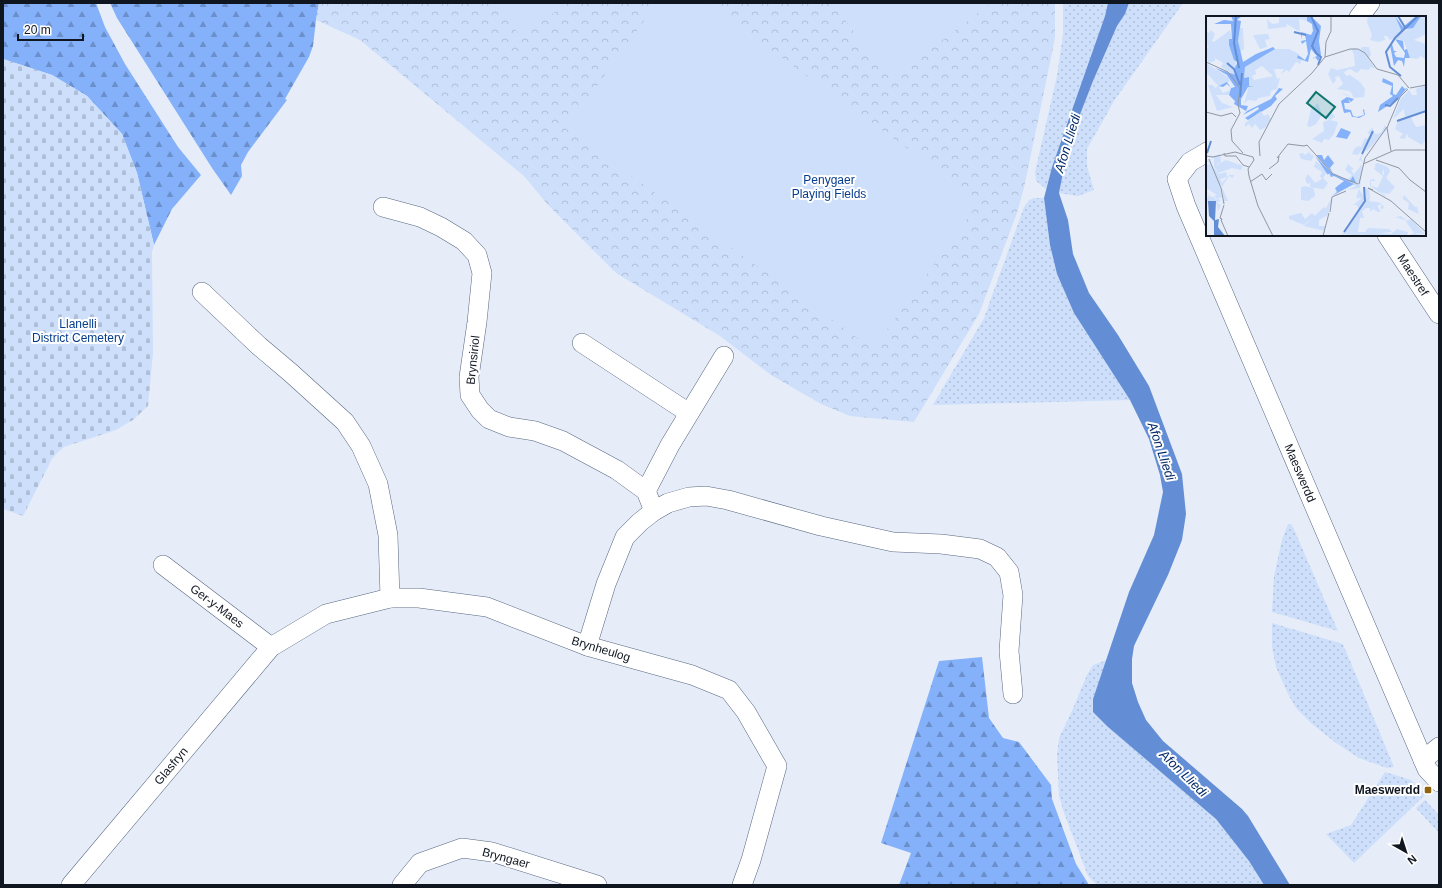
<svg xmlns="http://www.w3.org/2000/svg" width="1442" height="888" font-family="Helvetica,sans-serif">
  <defs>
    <pattern id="grass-dots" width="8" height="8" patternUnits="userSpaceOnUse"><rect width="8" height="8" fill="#cddffb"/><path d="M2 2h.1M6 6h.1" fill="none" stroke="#afbfd7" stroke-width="1.8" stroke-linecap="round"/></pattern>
    <pattern id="forest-firs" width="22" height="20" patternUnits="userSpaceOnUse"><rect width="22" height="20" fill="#84b1fa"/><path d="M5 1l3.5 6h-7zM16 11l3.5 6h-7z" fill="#6b8fca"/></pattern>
    <pattern id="cemetery-stones" width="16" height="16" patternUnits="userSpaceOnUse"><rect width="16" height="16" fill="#cddffb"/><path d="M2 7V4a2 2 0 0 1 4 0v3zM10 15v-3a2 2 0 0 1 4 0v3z" fill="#afbfd7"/></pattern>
    <pattern id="park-crowns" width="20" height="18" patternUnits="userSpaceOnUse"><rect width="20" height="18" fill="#cddffb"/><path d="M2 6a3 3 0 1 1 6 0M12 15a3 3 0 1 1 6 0" fill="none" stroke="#afbfd7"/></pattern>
  </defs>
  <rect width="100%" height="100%" fill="#e6edf9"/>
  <g fill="url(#grass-dots)">
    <polygon points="1063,3 1108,3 1105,16 1052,167 1046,189 1036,181 1035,172 1057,76 1063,35"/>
    <polygon points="1129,3 1183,3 1114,101 1087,149 1087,166 1094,190 1078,196 1059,193 1069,143 1093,81 1117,26 1125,14"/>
    <polygon points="1034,198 1044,198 1050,245 1057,274 1074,313 1130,400 933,405 984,318 1024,207 1029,200"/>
    <polygon points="1288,524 1291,524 1293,527 1338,631 1272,612 1274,576 1282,540"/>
    <polygon points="1272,623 1343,644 1394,767 1387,768 1359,758 1336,743 1311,723 1296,708 1288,694 1276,667 1272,647"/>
    <polygon points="1107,660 1093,699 1108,727 1216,819 1249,861 1264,885 1097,885 1088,876 1064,813 1059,796 1057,755 1059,738 1071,713 1087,675 1093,665"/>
    <polygon points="1385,772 1411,780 1425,795 1354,863 1326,834 1351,825"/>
    <polygon points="1425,800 1439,815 1439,833 1416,808"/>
  </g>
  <g fill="url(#forest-firs)">
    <polygon points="3,3 96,3 105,27 125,64 178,147 201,175 172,209 154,245 137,173 122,134 87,96 52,75 3,59"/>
    <polygon points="110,3 319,3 316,20 313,46 309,57 285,99 287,100 248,152 241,165 242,176 231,195 212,168 117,18"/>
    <polygon points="982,657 989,718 1003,738 1019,742 1051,785 1052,799 1076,864 1089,885 899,885 911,853 881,843 939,661"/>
  </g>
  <polygon fill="url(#cemetery-stones)" points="3,59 52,75 87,96 122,134 137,173 154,245 152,252 153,353 148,406 133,420 116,430 64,447 58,452 52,459 23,516 3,509"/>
  <polygon fill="url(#park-crowns)" points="319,3 1055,3 1055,37 1052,53 1024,188 1017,213 979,314 914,422 850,416 821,404 771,375 720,336 616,273 548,205 524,176 360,40 316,20"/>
  <g fill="#cddffb">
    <polygon points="494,3 566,3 522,38"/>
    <polygon points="657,3 706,3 980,201 873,349 566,129"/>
    <polygon points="832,3 991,3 891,80"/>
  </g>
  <polygon fill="#638ed5" points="1108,3 1129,3 1125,14 1117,26 1093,81 1069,143 1059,193 1068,220 1073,254 1089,293 1118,335 1149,386 1182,474 1186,514 1182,540 1168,575 1134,646 1132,659 1132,683 1138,702 1146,720 1163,741 1242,809 1248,816 1290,885 1264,885 1249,861 1216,819 1108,727 1093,712 1093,699 1129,592 1154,535 1163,492 1160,475 1149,439 1130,400 1074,313 1057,274 1050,245 1044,198 1052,167 1105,16"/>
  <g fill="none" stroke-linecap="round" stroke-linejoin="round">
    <defs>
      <g id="minor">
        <polyline points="1359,17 1370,3"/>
        <polyline points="1207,152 1190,162 1177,179 1186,206 1427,769 1439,782"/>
        <polyline points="383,207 420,217 441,227 464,241 477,255 482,273 477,322 469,377 470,395 480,410 489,419 509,427 535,431 563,441 617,470 646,491 654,511"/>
        <polyline points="1387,235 1439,314"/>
        <polyline points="202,292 259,346 291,373 345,422 361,446 378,484 388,535 390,598"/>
        <polyline points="582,343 689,413"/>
        <polyline points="646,491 670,445 724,356"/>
        <polyline points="163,565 271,647"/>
        <polyline points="587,646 606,584 625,537 640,522 654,511 668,503 689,497 706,496 728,500 821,526 893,542 941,544 980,549 997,557 1009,572 1013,595 1009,651 1013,694"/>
        <polyline points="1423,760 1439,747"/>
        <polyline points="71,885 271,647 326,614 390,598 419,598 487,607 587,646 692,675 729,690 746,712 777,766 751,860 742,885"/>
        <polyline points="402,885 420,863 462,848 492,852 597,885"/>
      </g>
    </defs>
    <use href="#minor" stroke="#586780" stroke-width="20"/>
    <use href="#minor" stroke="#fff" stroke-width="19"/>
  </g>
  <rect fill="#90630d" stroke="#fff" stroke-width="1.5" x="1424" y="786" width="8" height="8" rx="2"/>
  <g text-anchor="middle" stroke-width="4" stroke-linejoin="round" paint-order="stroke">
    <g font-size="12" fill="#063d8f" stroke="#fff">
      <text x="829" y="184">Penygaer<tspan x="829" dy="14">Playing Fields</tspan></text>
      <text x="78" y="328">Llanelli<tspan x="78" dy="14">District Cemetery</tspan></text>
    </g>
    <g font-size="12" fill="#101620" stroke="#fff">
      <text transform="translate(1413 275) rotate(57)" y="4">Maestref</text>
      <text transform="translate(473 360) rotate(-84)" y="4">Brynsiriol</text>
      <text transform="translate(1300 473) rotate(67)" y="4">Maeswerdd</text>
      <text transform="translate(217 606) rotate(37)" y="4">Ger-y-Maes</text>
      <text transform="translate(601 649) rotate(17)" y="4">Brynheulog</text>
      <text transform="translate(171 766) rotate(-50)" y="4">Glasfryn</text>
      <text transform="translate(506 858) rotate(15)" y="4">Bryngaer</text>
    </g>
    <g font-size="12" font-weight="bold" fill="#101620" stroke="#fff" text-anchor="end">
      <text x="1420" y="794">Maeswerdd</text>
    </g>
    <g font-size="13" font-style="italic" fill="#022967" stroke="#fff">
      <text transform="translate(1067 143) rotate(-73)" y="5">Afon Lliedi</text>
      <text transform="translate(1162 451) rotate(71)" y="5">Afon Lliedi</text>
      <text transform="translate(1184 773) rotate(44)" y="5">Afon Lliedi</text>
    </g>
  </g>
  <g transform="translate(1206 16)">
    <rect width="220" height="220" fill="#e6edf9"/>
    <path d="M 73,0 L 101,0 L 101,5 L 93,3 L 94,16 L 81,8 L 80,11 L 62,13 L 61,3 L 66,8 L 73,7 ZM 162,0 L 189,0 L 195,14 L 189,21 L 206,11 L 214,0 L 220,0 L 220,18 L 208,24 L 220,28 L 220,58 L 219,43 L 215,40 L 211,43 L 204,42 L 198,25 L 189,22 L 184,24 L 181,20 L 178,20 L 179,24 L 172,26 L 164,24 L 166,19 L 161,6 ZM 34,12 L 37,12 L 38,33 L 34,36 L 32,25 ZM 5,14 L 9,18 L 6,25 L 8,26 L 24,14 L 26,23 L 23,24 L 23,29 L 30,45 L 30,60 L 15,51 L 17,47 L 14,45 L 9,42 L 9,45 L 2,47 L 0,32 L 3,31 L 0,28 L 0,15 L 3,17 ZM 62,18 L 64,23 L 59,24 L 61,31 L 54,33 L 47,19 ZM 156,31 L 163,31 L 165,39 L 162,42 L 170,53 L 164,51 L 163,54 L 155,53 L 151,57 L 144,53 L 138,56 L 140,60 L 144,59 L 154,66 L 159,73 L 158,81 L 148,82 L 139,79 L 134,76 L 148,82 L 144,75 L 131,73 L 137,68 L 133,60 L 129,61 L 130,64 L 127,68 L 122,58 L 125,52 L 131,54 L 149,50 L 148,39 L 146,34 L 142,35 L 148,32 L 154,34 ZM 68,33 L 83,33 L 93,38 L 91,42 L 96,44 L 94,48 L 90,46 L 83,56 L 81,54 L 75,58 L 78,53 L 68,53 L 71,63 L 74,62 L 71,73 L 65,75 L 64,80 L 52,82 L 50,85 L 42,84 L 38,88 L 43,70 L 42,64 L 38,62 L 39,51 ZM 56,50 L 67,60 L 48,64 L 46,60 L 50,58 L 49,54 ZM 0,47 L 22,61 L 24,65 L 13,71 L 17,77 L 24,74 L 23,79 L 10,79 L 16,87 L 27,91 L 11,95 L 2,69 L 7,69 L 9,72 L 12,70 L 0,56 ZM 220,69 L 220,94 L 204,100 L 210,111 L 220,109 L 220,123 L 216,129 L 202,121 L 201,117 L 199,123 L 193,122 L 197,118 L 189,113 L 192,104 L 199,102 L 198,93 L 187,103 L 195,82 L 203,74 L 206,79 L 211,79 L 210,73 ZM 179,109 L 183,115 L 180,114 L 161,135 L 159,134 L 155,142 L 157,146 L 154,144 L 152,146 L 161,127 L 152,139 L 146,138 L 148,133 L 152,130 L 155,131 L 159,122 L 163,123 L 165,119 L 161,117 L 167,111 L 167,116 L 170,118 L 175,117 ZM 14,138 L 15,146 L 10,149 L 10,154 L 13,158 L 20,156 L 21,161 L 14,163 L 16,167 L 23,159 L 28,159 L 27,162 L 23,160 L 16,171 L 22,185 L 18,185 L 19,188 L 18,187 L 16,171 L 13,166 L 16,181 L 11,183 L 15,184 L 11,187 L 15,189 L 16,184 L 15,188 L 13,194 L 12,195 L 10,185 L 3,185 L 2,189 L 1,185 L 0,186 L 0,177 L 1,184 L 2,180 L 3,179 L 6,180 L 2,181 L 8,181 L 10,184 L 11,183 L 8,180 L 11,179 L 0,172 L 0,149 L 4,148 L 0,144 L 3,145 L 13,159 L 8,150 L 8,142 L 4,142 L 5,147 L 4,143 L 4,142 ZM 110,145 L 122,155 L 117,162 L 122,167 L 118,173 L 108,172 L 107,172 L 104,171 L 104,167 L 101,168 L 99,163 L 102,158 L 109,167 L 116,163 L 114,160 L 116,156 L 108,151 ZM 171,147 L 182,151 L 184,155 L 180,162 L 189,171 L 187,173 L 175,167 L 173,171 L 182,178 L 173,176 L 178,178 L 180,181 L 164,170 L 164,164 L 168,163 L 170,165 L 165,165 L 165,170 L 172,172 L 178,160 L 178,153 L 168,149 ZM 142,148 L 148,153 L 145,154 L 148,158 L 156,148 L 154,172 L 141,174 L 150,170 L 126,156 L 141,164 L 146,159 L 139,154 ZM 158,170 L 163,174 L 164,181 L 163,185 L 178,187 L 173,187 L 178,190 L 177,193 L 174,192 L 176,189 L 172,189 L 172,192 L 175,195 L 172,196 L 167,193 L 164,196 L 164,192 L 160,192 L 156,195 L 158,202 L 154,202 L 152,216 L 159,216 L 162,212 L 183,213 L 186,216 L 174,217 L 185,218 L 191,213 L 202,216 L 201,220 L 208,217 L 219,220 L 165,220 L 145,216 L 162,220 L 136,218 L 153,195 L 151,189 L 147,189 L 155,183 L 153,181 L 153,183 L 152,184 L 150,185 L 153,183 L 150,181 L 153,173 L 157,179 L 161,181 L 163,180 L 160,180 ZM 198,179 L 209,191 L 211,191 L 213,198 L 202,193 L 203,187 L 197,183 L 196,185 ZM 125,183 L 122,199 L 113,204 L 113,207 L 117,207 L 113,207 L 113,210 L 119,210 L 119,215 L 98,210 L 118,191 L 120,192 ZM 195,200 L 201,205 L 205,203 L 219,218 L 208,217 L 199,204 L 189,201 Z" fill="#cddffb" fill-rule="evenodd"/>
    <path d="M 25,0 L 36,0 L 31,4 L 35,5 L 32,25 L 37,46 L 50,38 L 67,31 L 69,33 L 39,51 L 38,62 L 43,61 L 43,70 L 48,70 L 42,71 L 35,83 L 35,89 L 42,90 L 40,95 L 28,88 L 29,85 L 23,79 L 25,72 L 21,68 L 17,71 L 13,70 L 21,66 L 25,72 L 29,71 L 21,59 L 9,52 L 30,59 L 28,53 L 32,46 L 28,44 L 23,29 L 23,23 L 26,23 L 25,8 L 8,8 L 18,4 L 27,5 ZM 101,0 L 107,0 L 106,5 L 108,3 L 115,10 L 113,25 L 115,39 L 112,45 L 109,41 L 107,43 L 107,42 L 111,40 L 105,33 L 102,46 L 91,42 L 92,39 L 99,44 L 102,38 L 100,25 L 96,28 L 95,25 L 100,24 L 99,19 L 96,18 L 95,24 L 95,16 L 105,19 L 107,15 L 106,8 L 101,5 ZM 189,0 L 197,11 L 210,0 L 215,0 L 207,12 L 200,13 L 189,21 L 195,14 ZM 189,23 L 197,25 L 198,34 L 201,33 L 204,42 L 199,42 L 198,51 L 196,45 L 192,44 L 188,50 L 184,29 L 186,28 L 188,35 L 191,35 L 188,37 L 190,41 L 198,42 L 199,37 ZM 177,62 L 187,67 L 187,78 L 190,79 L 196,70 L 199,73 L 202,71 L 192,83 L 172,96 L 174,89 L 187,80 L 184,78 L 186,70 L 176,66 ZM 73,72 L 77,73 L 69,80 L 71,83 L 65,90 L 42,104 L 39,102 L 53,93 L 52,91 L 37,99 L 41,95 L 65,83 ZM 141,81 L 148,83 L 145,86 L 142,83 L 144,87 L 138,87 L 139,93 L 145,94 L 147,100 L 151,101 L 158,99 L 157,94 L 158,93 L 159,99 L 153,102 L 148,101 L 146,101 L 144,96 L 138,97 L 135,85 ZM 135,112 L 145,116 L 141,123 L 130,121 ZM 110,139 L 116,139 L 118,144 L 122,139 L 128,147 L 124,152 L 127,157 L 141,164 L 144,160 L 141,164 L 144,165 L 147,160 L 150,167 L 142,165 L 128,158 ZM 109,140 L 127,158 L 148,168 L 126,180 L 131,176 L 129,172 L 138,165 L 128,160 L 125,161 L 123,157 L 122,159 Z" fill="#84b1fa"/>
    <path d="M 125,95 L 129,101 L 124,104 L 132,106 L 128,118 L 123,124 L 118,123 L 116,127 L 106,123 L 118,115 L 117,106 L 123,104 L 120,99 Z" fill="#cddffb"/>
    <path d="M 112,87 L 116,99 L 110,108 L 104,111 L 101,110 L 105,93 ZM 55,95 L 58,100 L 62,98 L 65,103 L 60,111 L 54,114 L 49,108 L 46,112 L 43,108 L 39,111 L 39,107 ZM 20,144 L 37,150 L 35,154 L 26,152 L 12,157 L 9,150 ZM 100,170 L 108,173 L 109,180 L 102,185 L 95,184 L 95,171 ZM 95,197 L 99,203 L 106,197 L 109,200 L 98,209 L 83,203 L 83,200 Z" fill="#cddffb"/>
    <path d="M 104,135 L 103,137 L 108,140 L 105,145 L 95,143 L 93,138 L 97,137 L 99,139 ZM 171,148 L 178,152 L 176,157 L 188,172 L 183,178 L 171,174 L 177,160 L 168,153 Z" fill="#cddffb"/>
    <path d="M 2,185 L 10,185 L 9,204 L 13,203 L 12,211 L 19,220 L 8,220 L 8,205 L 3,200 Z" fill="#638ed5"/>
    <path fill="none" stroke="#638ed5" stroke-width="2" d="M 30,0 L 28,27 L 33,52M 105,0 L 112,15 L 106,30 L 110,37 L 115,41 L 112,49M 192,0 L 200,13M 88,16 L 100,19M 21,47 L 28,53 L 34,69M 195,60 L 184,51 L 180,36 L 189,22 L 212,0M 34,81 L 36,57M 179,89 L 184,90 L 192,82M 191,105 L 220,95M 1,137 L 5,125M 156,138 L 167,115M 138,216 L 159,185 L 158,171"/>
    <path fill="none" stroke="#9097a2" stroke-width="1" d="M 119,41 L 144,33 L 152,33 L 159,37 L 171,53 L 192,59 L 203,72M 119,41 L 120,26 L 125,15 L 125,0M 0,46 L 22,56 L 34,72 L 32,89 L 34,97 L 25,114 L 26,125 L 37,137M 204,72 L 220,69M 0,96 L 15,100 L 26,97 L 30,101M 181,112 L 185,135M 181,112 L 194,81 L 202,73M 98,130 L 101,129 L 127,158 L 152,168M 18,137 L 19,140 L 30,140 L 37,149 L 43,151M 0,140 L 7,141 L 29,136 L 47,141 L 48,144 L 42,153 L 43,160 L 52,190 L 67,220M 54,140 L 53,126 L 73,88 L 106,57 L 119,41M 71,142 L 82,128 L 98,130M 3,143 L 15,172 L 18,188M 170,144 L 193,152 L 204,164 L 220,176M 157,148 L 189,134 L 220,134M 63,153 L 72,146 L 73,140M 56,158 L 60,164 L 66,158M 44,166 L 56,158M 153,168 L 159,142 L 181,111M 167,174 L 162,172 L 185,185 L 220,216M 124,196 L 126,181 L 140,175M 15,202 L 16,204 L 14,202 L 18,189M 15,204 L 22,220M 117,220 L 123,197"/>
    <path fill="#0f766e" fill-opacity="0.15" stroke="#0f766e" stroke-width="2" d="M 110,76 L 129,91 L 120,102 L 101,87 Z"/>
    <rect width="220" height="220" fill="none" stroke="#101620" stroke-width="2"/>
  </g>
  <rect width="1442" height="888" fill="none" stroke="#101620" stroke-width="8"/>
  <g transform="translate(1406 852) rotate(141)" stroke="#ffffff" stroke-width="3" paint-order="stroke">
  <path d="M0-3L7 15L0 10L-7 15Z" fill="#101620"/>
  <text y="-6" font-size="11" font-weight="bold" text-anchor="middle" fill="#101620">N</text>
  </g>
  <path d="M18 34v6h65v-6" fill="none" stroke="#101620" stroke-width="2"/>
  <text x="24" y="34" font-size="12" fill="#101620" stroke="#ffffff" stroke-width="3" paint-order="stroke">20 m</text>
</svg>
